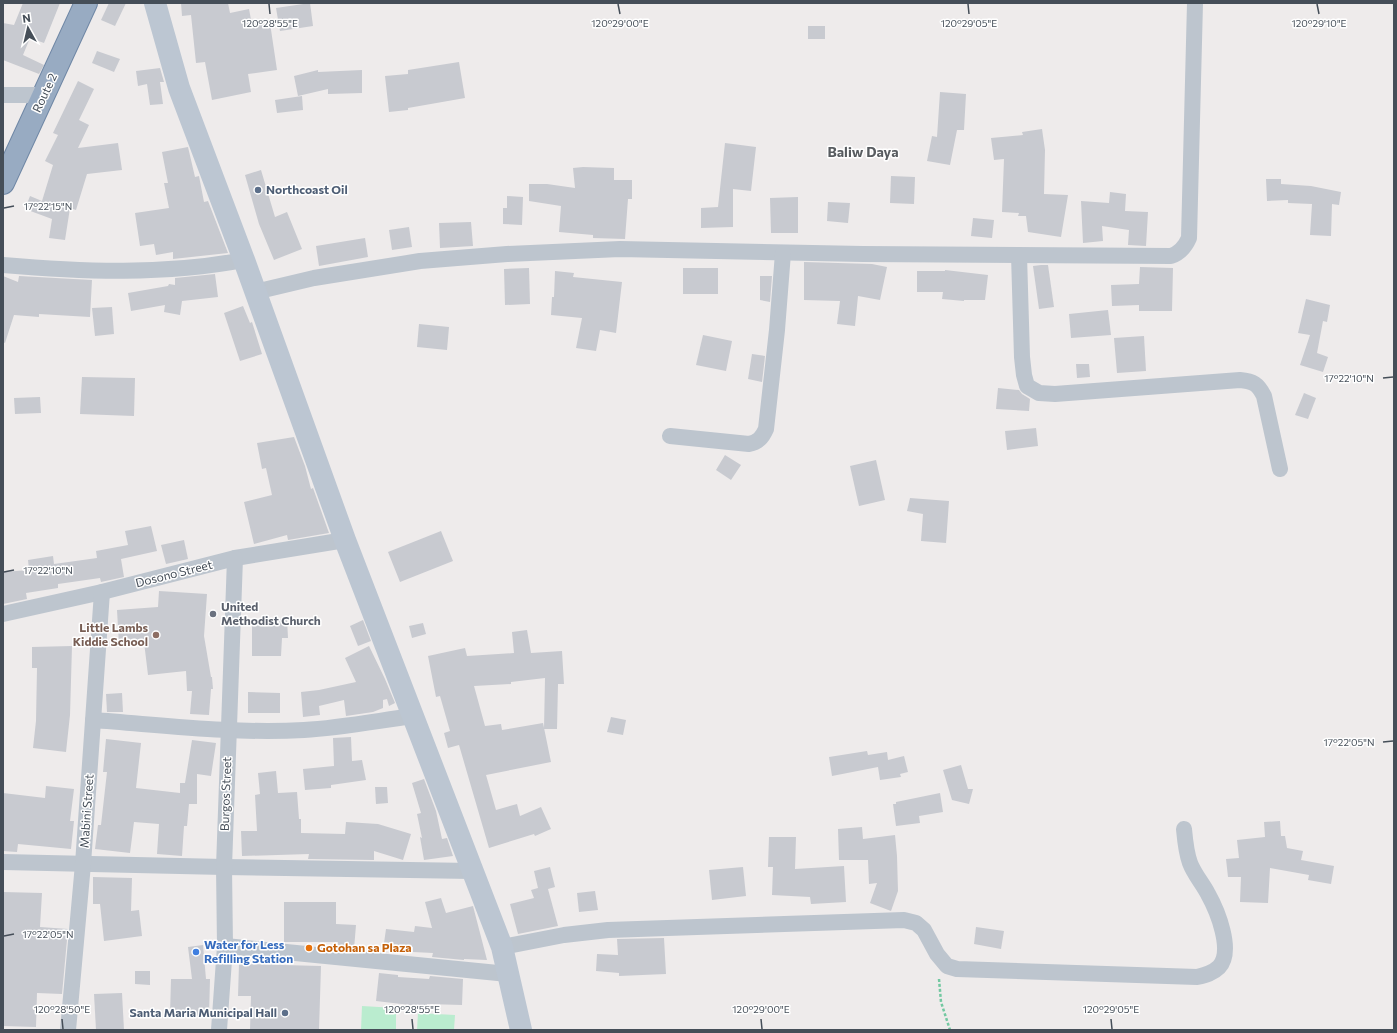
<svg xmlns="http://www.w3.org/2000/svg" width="1397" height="1033" font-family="Commissioner,sans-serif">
  <rect width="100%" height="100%" fill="#eeebeb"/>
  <g fill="#baeccf">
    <polygon points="362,1006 396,1008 396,1030 361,1030"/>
    <polygon points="418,1013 455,1015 454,1030 417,1030"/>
  </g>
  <g fill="#c8cad0">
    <polygon points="23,3 60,3 44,43 30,38 23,55 44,65 39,74 3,60 3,23 14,25"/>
    <polygon points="109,3 126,3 115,26 101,20"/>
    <polygon points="181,3 228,3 230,13 249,9 252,25 270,23 277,70 248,74 251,92 212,100 205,62 196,63 191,15 182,16"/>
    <polygon points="310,3 313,26 280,31 276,8"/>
    <rect x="808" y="26" width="17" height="13"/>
    <polygon points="97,51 120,59 114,72 92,63"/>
    <polygon points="459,62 465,98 408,108 408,110 389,112 385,76 408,74 408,70"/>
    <polygon points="160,68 164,82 160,82 163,104 150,105 147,84 138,86 136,71"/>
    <polygon points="318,70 318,72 362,70 362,93 328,94 328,89 298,96 294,76"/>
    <polygon points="78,81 94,89 79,120 89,125 78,148 118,143 122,170 87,174 76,210 70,208 65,240 49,238 52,219 25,209 30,196 42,201 53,165 45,161 58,135 53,133"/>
    <polygon points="940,92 966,94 964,130 957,130 950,165 927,161 932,136 937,137"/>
    <polygon points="302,96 303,110 277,113 275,100"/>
    <polygon points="1042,129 1045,150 1044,194 1068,195 1061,237 1028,232 1026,216 1018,216 1019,213 1002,212 1004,159 994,160 991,138 1023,135 1022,132"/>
    <polygon points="725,143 756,147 751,191 733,189 733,227 701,228 701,208 718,207"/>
    <polygon points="188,147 195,177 199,176 204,202 208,201 228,253 173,259 173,252 156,255 154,244 140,246 135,213 169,208 164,183 168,183 162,152"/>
    <polygon points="583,167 614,168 614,180 632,180 632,199 628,199 625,239 593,238 593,235 559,232 561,206 529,201 529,184 547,184 575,188 573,168"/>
    <polygon points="261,170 275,217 287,212 302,249 274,260 259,224 245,175"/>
    <polygon points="891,176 915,177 914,204 890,203"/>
    <polygon points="1266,179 1281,179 1281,184 1311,186 1341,192 1339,205 1332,204 1331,236 1310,235 1312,204 1288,203 1288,200 1267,201"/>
    <polygon points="1110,192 1126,194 1125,211 1148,212 1146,246 1128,245 1129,230 1102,226 1103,241 1083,243 1081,201 1109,203"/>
    <polygon points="507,196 523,197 522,225 503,224 503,208 507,208"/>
    <polygon points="798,197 798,233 771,233 770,198"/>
    <polygon points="828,202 850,203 848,223 827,221"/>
    <polygon points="973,218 994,220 992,238 971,236"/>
    <polygon points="471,222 473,246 440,248 439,223"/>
    <polygon points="409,227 412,247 392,250 389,230"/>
    <polygon points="365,238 368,257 319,266 316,246"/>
    <polygon points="804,262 872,264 887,267 880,300 858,296 855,326 837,324 840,301 804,300"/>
    <polygon points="1041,265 1048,265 1054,307 1039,309 1033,266"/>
    <polygon points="1140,267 1173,268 1172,311 1139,311 1139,305 1112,306 1111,285 1139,284"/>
    <polygon points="529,268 530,304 505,305 504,269"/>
    <rect x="683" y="268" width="35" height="26"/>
    <polygon points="945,270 988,275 985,300 964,300 964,301 942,299 943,292 917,292 917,271 945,271"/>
    <polygon points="555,271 574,273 573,277 622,282 616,333 600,330 596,351 576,348 582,318 551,315 552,297 554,297"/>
    <polygon points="215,274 218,297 182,301 180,315 164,312 165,305 131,311 128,293 168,286 169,284 175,285 175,278"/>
    <polygon points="3,276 18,282 19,276 92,280 90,317 39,314 39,317 14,315 5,343 3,342"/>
    <polygon points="760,276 772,276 770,302 760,300"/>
    <polygon points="1306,299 1330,305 1327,322 1323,321 1317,353 1328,357 1323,372 1300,365 1310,335 1298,333"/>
    <polygon points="243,306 250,323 252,322 262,354 240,361 224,313"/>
    <polygon points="112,307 114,334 95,336 92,308"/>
    <polygon points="1108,310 1111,335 1071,338 1069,314"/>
    <polygon points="419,324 449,327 447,350 417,347"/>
    <polygon points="703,335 732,341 726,371 696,365"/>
    <polygon points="1144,336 1146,371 1117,373 1114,338"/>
    <polygon points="752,354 765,356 762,382 748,379"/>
    <polygon points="1076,364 1089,364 1090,377 1077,378"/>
    <polygon points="82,377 135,378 134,416 80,414"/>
    <polygon points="998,388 1019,390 1022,394 1030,399 1029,411 996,409"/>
    <polygon points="1304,393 1316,398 1308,419 1295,415"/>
    <polygon points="40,397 41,413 15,414 14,398"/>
    <polygon points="1036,428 1038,446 1007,450 1005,431"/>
    <polygon points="294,437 305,466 311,489 313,488 329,533 288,540 287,535 254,544 244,502 272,495 266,468 262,469 257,443"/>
    <polygon points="725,455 741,465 731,480 716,470"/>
    <polygon points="876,460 885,500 859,506 850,466"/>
    <polygon points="910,498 949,501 946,543 921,541 923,514 907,511"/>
    <polygon points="151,526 157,551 121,559 124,577 101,582 100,578 58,584 58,588 26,593 27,599 3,604 3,572 29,570 28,560 53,556 54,564 97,558 96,551 128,545 125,531"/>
    <polygon points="441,531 453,561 400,582 388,552"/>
    <polygon points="184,540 188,559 166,564 161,545"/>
    <polygon points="159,591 207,594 204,636 211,677 212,677 213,689 211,689 209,715 190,714 192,691 187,691 186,671 148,675 144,642 119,645 117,610 158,607"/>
    <polygon points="252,619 287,619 288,638 282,638 281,656 252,656"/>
    <polygon points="363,620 371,641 358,646 350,626"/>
    <polygon points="423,623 426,634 412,638 409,626"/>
    <polygon points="527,630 531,653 562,651 564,684 558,684 557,729 544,729 545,678 511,682 511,684 474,686 485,726 501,724 502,730 543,723 551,762 486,775 496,810 517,804 520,816 541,807 551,829 535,836 534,834 489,848 459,745 448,748 444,733 450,731 440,696 436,697 428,656 465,648 467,656 514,653 512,632"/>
    <polygon points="72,646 70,715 66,752 33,748 36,721 37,668 32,668 32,647"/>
    <polygon points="369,646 385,679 395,703 389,706 387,699 383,700 383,708 373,712 346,716 344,700 319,706 320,715 303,717 301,692 319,690 356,682 345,658"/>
    <polygon points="248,692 280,693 280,713 248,713"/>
    <polygon points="122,693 123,712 107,712 106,694"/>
    <polygon points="611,717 626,720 623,735 607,732"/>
    <polygon points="351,737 352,761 362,760 366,780 331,785 331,788 305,790 303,769 334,766 333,738"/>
    <polygon points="106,739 141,743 136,788 180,793 180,783 185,783 192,740 216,743 211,776 197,774 197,804 189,804 187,826 184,826 182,856 157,854 159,824 134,822 130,853 95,849 98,825 101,825 107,772 103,772"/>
    <polygon points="867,751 868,755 887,752 888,760 904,756 908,772 900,774 901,777 880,780 878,767 832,776 829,757"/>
    <polygon points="961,765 968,789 973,789 969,804 952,800 943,770"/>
    <polygon points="276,771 278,793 297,792 299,819 301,819 301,833 345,834 346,822 378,824 411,834 403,860 374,851 374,860 308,859 309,854 242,856 241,831 257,831 255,795 260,794 258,773"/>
    <polygon points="424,779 436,811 442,839 447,838 453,856 424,860 420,837 422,838 417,814 421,813 412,783"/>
    <polygon points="46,786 74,789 70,821 74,821 71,849 18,844 17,852 3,851 3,793 45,798"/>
    <polygon points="375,787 387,787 388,803 376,804"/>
    <polygon points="940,793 943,812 919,816 920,823 896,826 893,804 896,804 896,802"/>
    <polygon points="1280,821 1281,836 1285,836 1287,848 1303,851 1301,860 1334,866 1331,884 1308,880 1309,875 1270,868 1268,903 1240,902 1241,877 1228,877 1226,859 1239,858 1237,840 1265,837 1264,822"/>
    <polygon points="862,827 863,839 895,835 897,856 898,891 891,911 870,903 877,883 869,884 868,860 839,860 838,829"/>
    <polygon points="769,837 796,837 795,869 844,866 846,902 811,904 810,897 772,895 773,867 768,867"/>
    <polygon points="550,867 555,887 548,889 558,926 518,934 510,904 534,898 531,890 538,888 534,871"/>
    <polygon points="743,867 746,896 712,900 709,870"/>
    <polygon points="93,877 132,878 131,911 139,910 142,936 104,941 100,904 93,904"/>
    <polygon points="595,891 598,910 579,912 577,893"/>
    <polygon points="3,892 42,893 40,927 68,929 62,994 37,993 36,1027 3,1026"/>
    <polygon points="441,898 446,913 473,906 487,960 464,959 464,960 432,957 433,953 413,952 413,947 384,943 386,929 414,932 415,926 432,928 425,902"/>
    <polygon points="284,902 336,902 336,924 356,925 354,949 338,948 338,942 284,942"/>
    <polygon points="976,927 1004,931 1001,949 974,944"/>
    <polygon points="664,938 666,974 619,976 619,973 596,971 597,954 618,955 617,939"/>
    <polygon points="203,945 206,979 210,979 209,1016 170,1015 171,979 192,979 188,947"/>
    <polygon points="239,964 321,966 319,1030 250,1030 251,996 238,996"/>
    <polygon points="135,971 150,971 150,985 135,984"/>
    <polygon points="379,973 398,975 398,977 429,979 430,976 463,979 462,1005 427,1004 427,1007 376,1001"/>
    <polygon points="122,993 124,1030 96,1030 94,994"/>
  </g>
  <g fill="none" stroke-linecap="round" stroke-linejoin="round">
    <defs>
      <polyline id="trunk" points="3,183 86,3"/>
    </defs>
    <use href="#trunk" stroke="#6f87a5" stroke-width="24"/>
    <polyline stroke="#73c8a1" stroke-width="2.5" stroke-dasharray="3 2" stroke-linecap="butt" points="939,979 941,1002 950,1030"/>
    <g stroke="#bdc5ce" stroke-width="16">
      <polyline points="3,95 44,95"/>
      <path d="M 1019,255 L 1022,357 L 1024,375 L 1027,386 L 1039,393 L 1055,394 L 1240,380 C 1253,381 1258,384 1264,396 L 1280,469"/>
      <path d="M 3,265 C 83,272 165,275 244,260"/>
      <path d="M 255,292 L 314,278 L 420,261 L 507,254 L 620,249 L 863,254 L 1171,256 C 1180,253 1185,247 1189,238 L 1195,3"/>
      <path d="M 670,436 L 749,444 C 758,442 762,438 766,429 L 777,330 L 783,253"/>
      <polyline points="3,614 102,592 235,558 345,540"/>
      <path d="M 93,720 C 163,725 234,734 304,730 C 340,728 376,721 413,716"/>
      <polyline points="3,862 224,867 472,871"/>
      <polyline points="225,946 508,974"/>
      <path d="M 502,947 L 564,935 L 608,930 L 904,920 L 916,923 L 924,930 L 937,954 L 947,966 L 957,969 L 1197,977 C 1206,975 1213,973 1219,967 C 1234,951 1217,910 1208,894 C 1203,884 1194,874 1190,863 C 1186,852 1185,840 1184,829"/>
      <polyline points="68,1030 83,864 102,592"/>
      <polyline points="219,1030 225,946 224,867 235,558"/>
    </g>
    <polyline stroke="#bcc6d2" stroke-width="22" points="155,3 179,88 244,260 345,540 502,947 521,1030"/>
    <use href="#trunk" stroke="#98abc2" stroke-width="22"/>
  </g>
  <path fill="none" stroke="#454e58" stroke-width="1.5" d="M 269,4 L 270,14M 618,4 L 620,14M 968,4 L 969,14M 1317,4 L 1319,14M 4,208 L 14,206M 1383,378 L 1393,377M 4,572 L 14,570M 1383,742 L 1393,741M 4,936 L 14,934M 62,1019 L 63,1029M 412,1019 L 413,1029M 761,1019 L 762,1029M 1111,1019 L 1112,1029"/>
  <g fill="#5c6f8a" stroke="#fff" stroke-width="1.5">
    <circle cx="258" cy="190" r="4"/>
    <circle cx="285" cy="1013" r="4"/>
  </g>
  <circle fill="#6b7280" stroke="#fff" stroke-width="1.5" cx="213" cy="614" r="4"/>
  <circle fill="#8d6e63" stroke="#fff" stroke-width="1.5" cx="156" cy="635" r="4"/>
  <circle fill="#e8710a" stroke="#fff" stroke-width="1.5" cx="309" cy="948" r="4"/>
  <circle fill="#3f7fe0" stroke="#fff" stroke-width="1.5" cx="196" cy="952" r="4"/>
  <g text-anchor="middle" stroke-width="3" stroke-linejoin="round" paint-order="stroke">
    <g font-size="12" fill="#454e58" stroke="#fff">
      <text transform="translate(45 93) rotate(-65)" y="4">Route 2</text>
      <text transform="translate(174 574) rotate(-14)" y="4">Dosono Street</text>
      <text transform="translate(226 794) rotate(-88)" y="4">Burgos Street</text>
      <text transform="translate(87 811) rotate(-86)" y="4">Mabini Street</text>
    </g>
    <g font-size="12" font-weight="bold" fill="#4e5e75" stroke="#fff" text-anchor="start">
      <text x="266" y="194">Northcoast Oil</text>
      <text x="277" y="1017" text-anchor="end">Santa Maria Municipal Hall</text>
    </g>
    <g font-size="12" font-weight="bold" fill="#5b616d" stroke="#fff" text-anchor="start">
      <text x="221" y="611">United<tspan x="221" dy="14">Methodist Church</tspan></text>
    </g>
    <g font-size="12" font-weight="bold" fill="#785e54" stroke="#fff" text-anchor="end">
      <text x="148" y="632">Little Lambs<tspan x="148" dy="14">Kiddie School</tspan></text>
    </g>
    <g font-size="12" font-weight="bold" fill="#366cbe" stroke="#fff" text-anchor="start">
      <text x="204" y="949">Water for Less<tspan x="204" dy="14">Refilling Station</tspan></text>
    </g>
    <g font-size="12" font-weight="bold" fill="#c56008" stroke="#fff" text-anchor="start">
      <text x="317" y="952">Gotohan sa Plaza</text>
    </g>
    <g font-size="14" font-weight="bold" fill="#585c60" stroke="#fff">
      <text x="863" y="157">Baliw Daya</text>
    </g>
  </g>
  <g font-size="10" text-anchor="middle" fill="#454e58" stroke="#fff" stroke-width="3" stroke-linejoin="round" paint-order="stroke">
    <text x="270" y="27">120°28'55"E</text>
    <text x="620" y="27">120°29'00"E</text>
    <text x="969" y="27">120°29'05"E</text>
    <text x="1319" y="27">120°29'10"E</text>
    <text x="48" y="210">17°22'15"N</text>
    <text x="1349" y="382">17°22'10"N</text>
    <text x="48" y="574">17°22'10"N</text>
    <text x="1349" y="746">17°22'05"N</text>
    <text x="48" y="938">17°22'05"N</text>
    <text x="62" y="1013">120°28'50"E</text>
    <text x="412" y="1013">120°28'55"E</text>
    <text x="761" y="1013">120°29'00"E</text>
    <text x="1111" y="1013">120°29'05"E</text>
  </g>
  <rect width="1397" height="1033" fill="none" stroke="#454e58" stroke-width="8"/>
  <g transform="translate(28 28) rotate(352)" stroke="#ffffff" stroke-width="3" paint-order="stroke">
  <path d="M0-3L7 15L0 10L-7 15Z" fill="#454e58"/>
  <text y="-6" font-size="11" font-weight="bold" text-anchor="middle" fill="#454e58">N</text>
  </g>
</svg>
